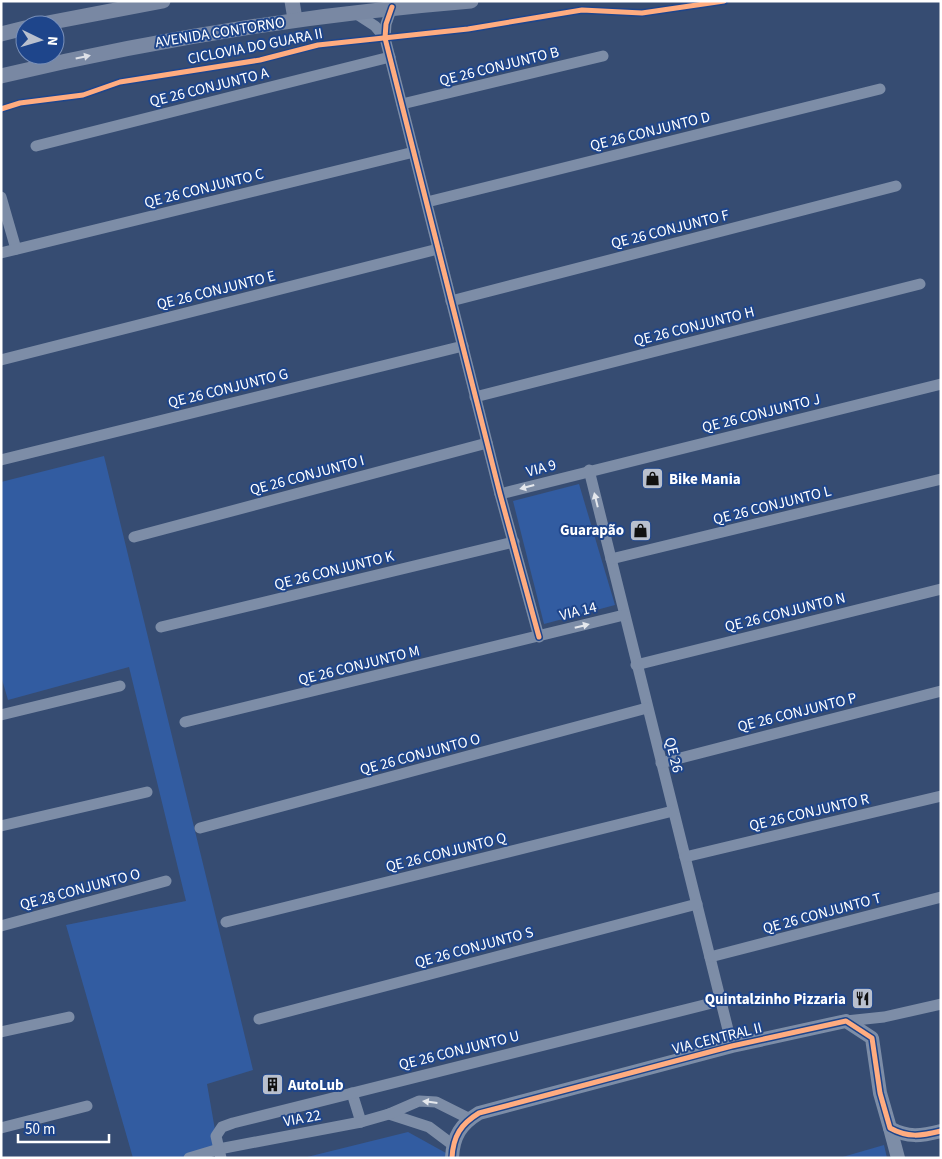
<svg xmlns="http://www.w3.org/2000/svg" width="942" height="1159" font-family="'Source Sans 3',sans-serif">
  <rect width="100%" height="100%" fill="#364c72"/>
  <g fill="#325ca1">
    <polygon points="104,456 253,1070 207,1084 218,1147 184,1158 133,1158 66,925 186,901 129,667 8,700 1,676 1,482"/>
    <polygon points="579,484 615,605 544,624 513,501"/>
    <polygon points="408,1132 446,1153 447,1158 303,1158"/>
    <polygon points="884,1145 887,1158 839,1158"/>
  </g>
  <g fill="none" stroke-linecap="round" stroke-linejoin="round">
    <g stroke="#7d8da7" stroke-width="11">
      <polyline points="392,7 386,24 385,38 500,494 539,637"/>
      <polyline points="355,13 375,26 385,38"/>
      <polyline points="402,104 603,56"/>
      <polyline points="36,146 390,57"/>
      <polyline points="1,197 16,249"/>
      <polyline points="427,202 880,89"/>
      <polyline points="1,253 414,152"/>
      <polyline points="451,301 896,186"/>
      <polyline points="1,360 438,249"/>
      <polyline points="475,397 920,284"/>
      <polyline points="1,460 463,346"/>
      <polyline points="589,470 732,1046"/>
      <polyline points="500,494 941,384"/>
      <polyline points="134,537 487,443"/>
      <polyline points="611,559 941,479"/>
      <polyline points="161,627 514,542"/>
      <polyline points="636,665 941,589"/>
      <polyline points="1,715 120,686"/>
      <polyline points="185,722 624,615"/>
      <polyline points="661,763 941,691"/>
      <polyline points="1,826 147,792"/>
      <polyline points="200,828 647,708"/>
      <polyline points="685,857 941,796"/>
      <polyline points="226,922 673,811"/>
      <polyline points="1,926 166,881"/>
      <polyline points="710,957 941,897"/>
      <polyline points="259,1019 697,904"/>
      <polyline points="846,1021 884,1017 941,1004"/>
      <polyline points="1,1032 69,1017"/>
      <polyline points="352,1093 361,1122"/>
      <polyline points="389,1114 429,1127 453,1145"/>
      <polyline points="1,1128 87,1106"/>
      <polyline points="189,1158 219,1149 361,1122 389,1114 419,1101 436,1102 470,1119"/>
      <polyline points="221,1158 216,1136 222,1127 233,1123 720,1001"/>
    </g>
    <g stroke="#7d8da7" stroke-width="14">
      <polyline points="890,1128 898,1158"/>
      <path d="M 452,1158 C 453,1136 461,1124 479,1113 L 732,1046 L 846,1021 L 872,1038 L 880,1093 L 890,1128 C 908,1138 921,1136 941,1131"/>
    </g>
    <g stroke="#7988a3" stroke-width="15">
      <polyline points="292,1 295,19"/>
      <polyline points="37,25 163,1"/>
      <polyline points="1,34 25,28"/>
      <path d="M 1,76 C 156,39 312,14 471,1"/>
    </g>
    <defs>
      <g id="cycleway">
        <polyline points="392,7 386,24 385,38 500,494 539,637"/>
        <polyline points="1,109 20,103 83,95 120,82 260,60 318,45 468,29 582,10 642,13 724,1"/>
        <path d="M 452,1158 C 453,1136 461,1124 479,1113 L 732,1046 L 846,1021 L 872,1038 L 880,1093 L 890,1128 C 908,1138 921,1136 941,1131"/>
      </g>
    </defs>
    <use href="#cycleway" stroke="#1e458b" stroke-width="8"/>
    <use href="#cycleway" stroke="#ffac80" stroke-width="5"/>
  </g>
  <defs><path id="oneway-solid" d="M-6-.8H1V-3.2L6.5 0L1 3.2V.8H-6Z" transform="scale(1.25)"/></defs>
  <use fill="#dee1e8" href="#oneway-solid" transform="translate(83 57) rotate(-12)"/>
  <g fill="#e5e8ed">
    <use href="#oneway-solid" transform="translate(527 487) rotate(165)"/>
    <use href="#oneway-solid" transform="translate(596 500) rotate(-104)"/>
    <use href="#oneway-solid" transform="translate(582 626) rotate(-14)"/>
    <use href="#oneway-solid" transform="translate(430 1102) rotate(-173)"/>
  </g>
  <defs>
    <symbol id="shop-square" viewBox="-11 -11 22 22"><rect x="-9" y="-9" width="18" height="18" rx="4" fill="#b9c0ce" stroke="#1e458b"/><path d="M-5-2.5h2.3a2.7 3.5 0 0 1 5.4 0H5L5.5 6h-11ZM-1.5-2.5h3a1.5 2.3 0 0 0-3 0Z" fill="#111"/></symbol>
    <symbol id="restaurant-square" viewBox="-11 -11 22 22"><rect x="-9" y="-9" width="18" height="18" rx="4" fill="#b9c0ce" stroke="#1e458b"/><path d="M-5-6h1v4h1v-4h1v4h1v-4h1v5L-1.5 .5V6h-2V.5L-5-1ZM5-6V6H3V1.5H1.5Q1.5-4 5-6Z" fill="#111"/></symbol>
    <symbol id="building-square" viewBox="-11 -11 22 22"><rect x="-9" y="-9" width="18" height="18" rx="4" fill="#b9c0ce" stroke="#1e458b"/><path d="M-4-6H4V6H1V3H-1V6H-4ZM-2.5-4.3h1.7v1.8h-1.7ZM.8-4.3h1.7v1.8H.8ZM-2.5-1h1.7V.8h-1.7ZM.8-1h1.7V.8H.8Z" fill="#111"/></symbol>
  </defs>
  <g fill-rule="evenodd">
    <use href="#shop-square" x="640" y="466" width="25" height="25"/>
    <use href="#shop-square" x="628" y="518" width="25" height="25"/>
    <use href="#restaurant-square" x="850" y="986" width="25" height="25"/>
    <use href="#building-square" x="260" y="1072" width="25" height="25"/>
  </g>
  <g text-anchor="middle" stroke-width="4" stroke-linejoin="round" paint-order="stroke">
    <g font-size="15" fill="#fff" stroke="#1e458b">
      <text transform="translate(220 32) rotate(-9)" y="5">AVENIDA CONTORNO</text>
      <text transform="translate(255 46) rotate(-11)" y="5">CICLOVIA DO GUARA II</text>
      <text transform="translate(499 66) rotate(-14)" y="5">QE 26 CONJUNTO B</text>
      <text transform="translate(209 87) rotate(-14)" y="5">QE 26 CONJUNTO A</text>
      <text transform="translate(650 131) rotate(-14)" y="5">QE 26 CONJUNTO D</text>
      <text transform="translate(204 188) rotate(-14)" y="5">QE 26 CONJUNTO C</text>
      <text transform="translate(670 229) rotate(-14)" y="5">QE 26 CONJUNTO F</text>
      <text transform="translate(216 290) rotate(-14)" y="5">QE 26 CONJUNTO E</text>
      <text transform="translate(694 326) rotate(-14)" y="5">QE 26 CONJUNTO H</text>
      <text transform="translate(228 388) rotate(-14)" y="5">QE 26 CONJUNTO G</text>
      <text transform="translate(761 413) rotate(-14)" y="5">QE 26 CONJUNTO J</text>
      <text transform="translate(541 468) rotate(-15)" y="5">VIA 9</text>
      <text transform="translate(307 475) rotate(-15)" y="5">QE 26 CONJUNTO I</text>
      <text transform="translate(772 505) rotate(-14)" y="5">QE 26 CONJUNTO L</text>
      <text transform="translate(334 570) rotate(-14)" y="5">QE 26 CONJUNTO K</text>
      <text transform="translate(578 611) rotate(-14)" y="5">VIA 14</text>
      <text transform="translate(785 612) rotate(-14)" y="5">QE 26 CONJUNTO N</text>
      <text transform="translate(359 665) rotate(-14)" y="5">QE 26 CONJUNTO M</text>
      <text transform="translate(797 712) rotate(-14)" y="5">QE 26 CONJUNTO P</text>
      <text transform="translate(420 754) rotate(-15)" y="5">QE 26 CONJUNTO O</text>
      <text transform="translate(674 755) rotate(76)" y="5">QE 26</text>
      <text transform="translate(809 812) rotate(-13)" y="5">QE 26 CONJUNTO R</text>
      <text transform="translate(446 852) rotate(-14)" y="5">QE 26 CONJUNTO Q</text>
      <text transform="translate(80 889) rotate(-15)" y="5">QE 28 CONJUNTO O</text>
      <text transform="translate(822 913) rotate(-15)" y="5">QE 26 CONJUNTO T</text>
      <text transform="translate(474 947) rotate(-15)" y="5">QE 26 CONJUNTO S</text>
      <text transform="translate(717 1038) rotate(-14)" y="5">VIA CENTRAL II</text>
      <text transform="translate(459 1050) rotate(-14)" y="5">QE 26 CONJUNTO U</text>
      <text transform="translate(302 1118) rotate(-11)" y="5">VIA 22</text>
    </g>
    <g font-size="15" font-weight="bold" fill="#fff" stroke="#1e458b" text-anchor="start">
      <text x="669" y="484">Bike Mania</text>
      <text x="624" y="535" text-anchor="end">Guarapão</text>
      <text x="846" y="1004" text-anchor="end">Quintalzinho Pizzaria</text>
      <text x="288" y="1090">AutoLub</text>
    </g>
  </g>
  <rect width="942" height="1159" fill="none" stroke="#ffffff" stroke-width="5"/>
  <g transform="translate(40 40) rotate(95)"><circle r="24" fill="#1e458b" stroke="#788fb9"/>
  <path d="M0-4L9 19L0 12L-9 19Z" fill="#b9c0ce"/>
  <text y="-8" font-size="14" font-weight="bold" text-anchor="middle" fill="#ffffff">N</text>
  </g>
  <path d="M18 1134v8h91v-8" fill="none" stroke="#ffffff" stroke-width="2.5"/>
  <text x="25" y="1134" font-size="15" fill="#ffffff" stroke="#1e458b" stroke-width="4" paint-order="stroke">50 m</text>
</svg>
